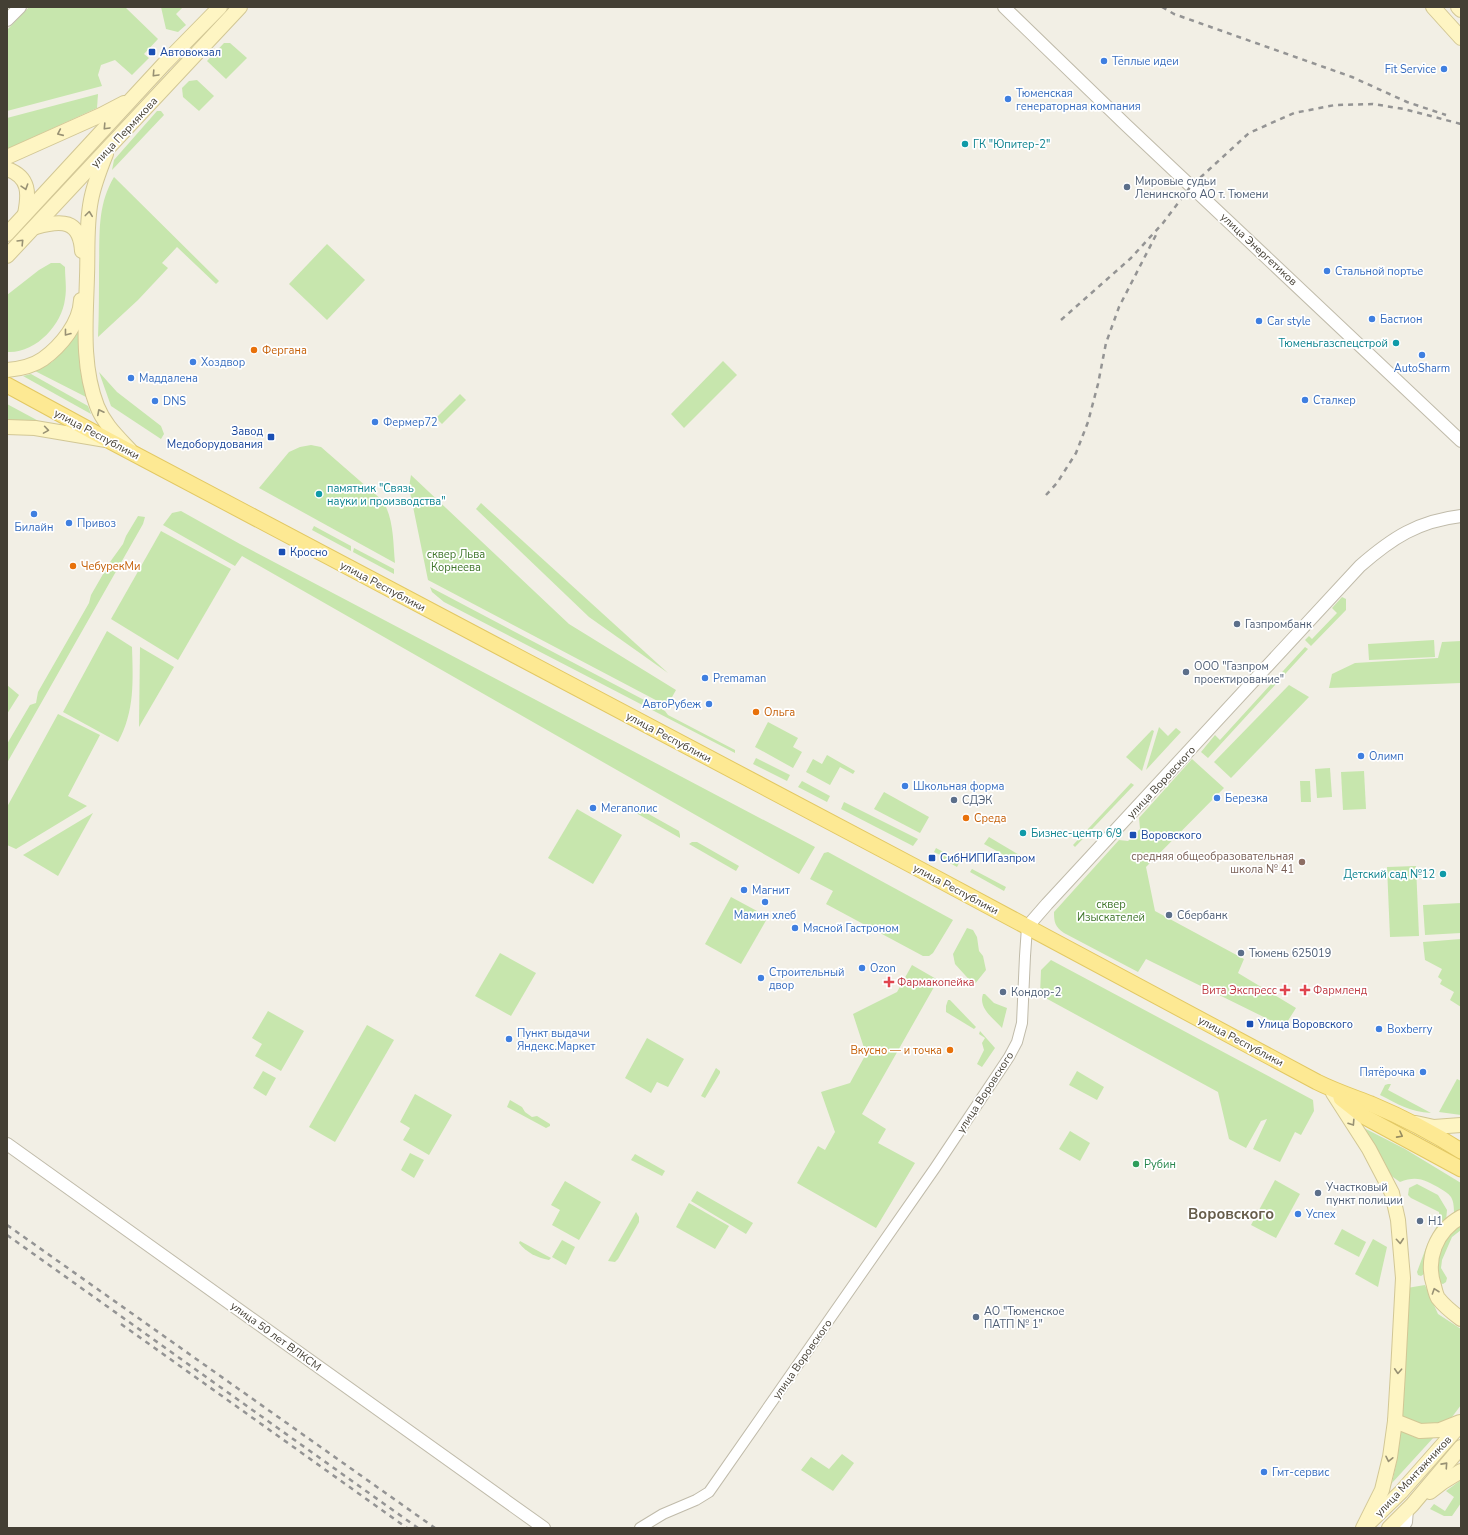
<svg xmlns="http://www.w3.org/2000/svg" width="1468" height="1535" font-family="'Nunito Sans',sans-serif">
  <rect width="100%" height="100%" fill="#f2efe5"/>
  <g fill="#c7e6ad">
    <polygon points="29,7 125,7 158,39 144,54 149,58 132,75 115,60 101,65 98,75 102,86 7,111 7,30"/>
    <polygon points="161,7 183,7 176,14 186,25 178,32 166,29"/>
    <polygon points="224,43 230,43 247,58 226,79 207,61"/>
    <polygon points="197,80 214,96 199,111 183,97 182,88 189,81"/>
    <polygon points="98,94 97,108 7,149 7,118"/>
    <polygon points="157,111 161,111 164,115 112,170 114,160"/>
    <path d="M 114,177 L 219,281 L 216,284 L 177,247 L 162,263 L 168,268 L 138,300 L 98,337 C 99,313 99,290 99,266 C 100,233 97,206 114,177 Z"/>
    <polygon points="327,244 365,280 327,320 289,284"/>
    <path d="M 51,263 L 60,263 L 65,267 C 65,278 67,289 65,299 C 62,325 35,354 7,352 L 7,295 L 39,270 Z"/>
    <path d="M 80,322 C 79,351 77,369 88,398 L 33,370 L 52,362 L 63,349 Z"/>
    <polygon points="723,361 737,375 684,428 671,414"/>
    <polygon points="99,372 117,392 161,426 164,434 161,439 111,406"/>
    <polygon points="31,374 88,406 91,414 23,376"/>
    <polygon points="460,394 466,400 442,424 436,418"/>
    <polygon points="7,404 46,425 7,422"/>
    <path d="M 311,445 L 321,447 L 383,501 C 394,520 393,542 395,563 L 259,488 L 289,452 L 300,447 Z"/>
    <polygon points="411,475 569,624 676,690 667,706 428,580 409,487"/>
    <polygon points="481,503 668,673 589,617 476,509"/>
    <polygon points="181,511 240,544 815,847 799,874 242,556 235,566 163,525 172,513"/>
    <polygon points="138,516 145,517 143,524 7,763 7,744 30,705 36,703 38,692 89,603 91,595 110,562 123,544 126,536"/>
    <polygon points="314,526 351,546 351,551 312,530"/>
    <polygon points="161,531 231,569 178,660 111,619"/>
    <polygon points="354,548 394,569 394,574 353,552"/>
    <polygon points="430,587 665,711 668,715 735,750 735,753 444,602 432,592"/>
    <polygon points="1342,597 1346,599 1346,610 1311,646 1305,640 1309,636 1312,639 1337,613 1332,608"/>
    <path d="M 107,631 L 132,647 C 133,681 135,711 118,742 L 63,712 Z"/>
    <polygon points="1434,640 1435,657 1369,660 1368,644"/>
    <polygon points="1461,641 1461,683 1329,688 1332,674 1355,663 1438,658 1442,642"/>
    <polygon points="140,647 174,667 139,727"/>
    <polygon points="1305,647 1308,649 1208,758 1201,752 1215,735 1220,740"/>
    <polygon points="7,685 19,695 7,714"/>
    <polygon points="1289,685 1309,697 1231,778 1214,762"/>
    <polygon points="58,714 100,735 68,796 87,806 16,849 7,845 7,807"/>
    <polygon points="768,722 798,738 793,747 802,752 793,768 755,747"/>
    <polygon points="1159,727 1168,736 1176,728 1181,732 1146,770"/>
    <polygon points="1152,730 1154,731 1142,771 1126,757"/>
    <polygon points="827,755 855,771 853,774 840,767 830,785 806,772 813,759 822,764"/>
    <polygon points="756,758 790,775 787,781 753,764"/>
    <path d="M 1192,759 L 1224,788 L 1146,867 L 1155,911 L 1244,959 L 1238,973 L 1296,1008 L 1284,1027 L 1146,959 L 1138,972 L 1064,933 C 1055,927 1054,922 1054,912 L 1119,840 L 1128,841 L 1140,829 L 1139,818 Z"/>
    <polygon points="1330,768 1332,797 1317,798 1315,769"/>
    <polygon points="1364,771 1366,809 1343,810 1341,772"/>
    <polygon points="802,781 830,796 827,802 798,787"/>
    <polygon points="1300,781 1310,781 1311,802 1301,802"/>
    <polygon points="1131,783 1134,785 1075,847 1073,845"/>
    <polygon points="884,792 929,817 920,833 874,809"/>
    <polygon points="844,802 918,839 913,846 841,809"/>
    <polygon points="638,808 679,831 680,835 680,838 636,813"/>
    <polygon points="577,809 622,835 593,884 548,858"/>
    <polygon points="93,813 58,876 23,855"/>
    <polygon points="989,837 1021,856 1020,860 1013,860 984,844"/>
    <polygon points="692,842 697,842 739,866 736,871 689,844"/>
    <polygon points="936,848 960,861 957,867 939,857 940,855 934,852"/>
    <polygon points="828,852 953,920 933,953 929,956 923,956 826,904 833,891 810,879 824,853"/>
    <polygon points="1416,866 1419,936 1390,937 1387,867"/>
    <polygon points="972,869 1006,887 1004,891 970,872"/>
    <polygon points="731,897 768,917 741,964 705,944"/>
    <polygon points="1461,903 1461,933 1425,935 1423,905"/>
    <polygon points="967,928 973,930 977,937 979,951 983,956 986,970 974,985 955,964 953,954"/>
    <polygon points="1461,939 1461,1007 1450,1000 1454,992 1440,984 1442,980 1438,977 1442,969 1425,960 1423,942"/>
    <polygon points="500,953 536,973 511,1016 475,996"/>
    <polygon points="1051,960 1313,1100 1314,1111 1301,1135 1295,1132 1280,1162 1253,1149 1267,1119 1261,1121 1246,1148 1229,1139 1218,1092 1040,995 1041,970"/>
    <polygon points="912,965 938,980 862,1114 886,1129 878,1143 915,1163 876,1228 797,1183 818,1146 825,1150 835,1132 821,1092 850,1083 866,1054 853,1014 897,992"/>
    <path d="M 983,994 L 985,994 L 994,1003 L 1007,1008 L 1002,1028 C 993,1018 978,1008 983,994 Z"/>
    <polygon points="948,1000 950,1000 976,1027 974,1029 946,1012 946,1006"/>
    <polygon points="268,1011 304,1031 281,1071 255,1056 262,1044 252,1038"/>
    <polygon points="367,1025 394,1040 335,1142 309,1127"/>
    <polygon points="980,1031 995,1048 982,1067 977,1064 984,1050 982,1043 985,1038 979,1034"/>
    <polygon points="647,1038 684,1059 668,1087 657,1082 651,1093 625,1078"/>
    <polygon points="716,1068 720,1071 720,1073 705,1098 701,1096"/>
    <polygon points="263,1071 276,1078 266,1096 253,1088"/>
    <polygon points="1077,1071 1104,1087 1097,1100 1069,1085"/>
    <polygon points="1457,1079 1461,1081 1461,1115 1439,1112"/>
    <path d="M 1388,1084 L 1391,1084 L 1388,1090 L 1431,1113 C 1410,1112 1398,1104 1380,1095 L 1385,1085 Z"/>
    <polygon points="415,1094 452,1115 429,1155 403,1140 410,1128 400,1122"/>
    <polygon points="510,1100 522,1107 525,1112 532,1117 537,1116 550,1124 550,1126 546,1128 507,1107"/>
    <path d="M 1364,1128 L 1405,1149 L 1461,1183 L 1461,1212 L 1454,1215 C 1454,1209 1454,1202 1451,1197 C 1448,1193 1444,1191 1441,1189 C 1426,1180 1417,1175 1400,1182 L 1390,1175 Z"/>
    <polygon points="1070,1131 1090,1143 1080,1161 1059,1149"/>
    <polygon points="410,1153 424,1160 414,1178 401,1170"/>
    <polygon points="635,1154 665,1171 662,1176 631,1160"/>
    <polygon points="1275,1180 1300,1194 1276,1238 1251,1225"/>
    <polygon points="565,1181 601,1202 579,1240 552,1225 560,1210 551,1205"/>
    <polygon points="1417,1184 1438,1195 1447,1210 1446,1221 1424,1274 1421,1276 1418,1275 1417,1272 1427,1245 1440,1220 1439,1212 1411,1198 1408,1195 1409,1188"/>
    <polygon points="697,1191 753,1223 746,1234 691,1201"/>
    <polygon points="689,1203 729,1226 715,1249 676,1227"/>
    <polygon points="636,1212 639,1217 639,1222 618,1259 615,1262 608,1261"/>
    <polygon points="1461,1222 1461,1230 1452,1237 1442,1260 1441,1268 1447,1278 1446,1282 1443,1284 1439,1283 1435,1270 1442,1239"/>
    <polygon points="1342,1229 1366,1242 1359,1257 1334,1244"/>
    <polygon points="1373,1239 1387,1247 1378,1287 1355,1274"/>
    <polygon points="562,1240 575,1247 566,1265 552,1257"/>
    <path d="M 520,1241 L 551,1258 L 549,1260 C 537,1258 526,1252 519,1243 Z"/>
    <polygon points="1425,1285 1438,1314 1461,1329 1461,1405 1449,1421 1425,1426 1409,1422 1399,1415 1407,1288"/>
    <polygon points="1399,1429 1414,1437 1434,1437 1392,1483 1397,1460"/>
    <polygon points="842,1454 854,1463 833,1491 801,1470 811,1457 829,1469"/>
    <polygon points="1461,1480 1461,1503 1452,1516 1444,1516 1430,1509 1434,1504 1445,1511 1454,1497 1446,1491"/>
  </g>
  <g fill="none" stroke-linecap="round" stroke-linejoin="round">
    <defs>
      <polyline id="minor" points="640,1528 663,1514 696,1500 709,1492 935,1168 1009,1057 1017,1042 1022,1023 1025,956 1027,927"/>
      <g id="tertiary">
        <polyline points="1004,7 1126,125 1461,441"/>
        <polyline points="7,20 20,7"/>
        <path d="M 1027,927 L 1047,904 L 1360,566 C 1392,538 1418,521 1461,516"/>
        <polyline points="7,1144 544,1528"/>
        <polyline points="1402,1528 1406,1522 1407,1509"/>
      </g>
      <g id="secondary">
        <polyline points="1433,7 1461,38"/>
        <polyline points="1458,7 1461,10"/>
        <path d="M 106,154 C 100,169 94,184 91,200 C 86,225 88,251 87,276 C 86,319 81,365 97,406 C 104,424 117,436 130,450"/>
        <polyline points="7,157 101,115 124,103"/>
        <path d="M 7,169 C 30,177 29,194 25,214"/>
        <path d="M 36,227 C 61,220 80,219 82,251"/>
        <polyline points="7,234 164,64 220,7"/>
        <polyline points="7,256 240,7"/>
        <path d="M 7,370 C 19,369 33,366 43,359 C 61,346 80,323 81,300"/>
        <polyline points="7,427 35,428 106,440"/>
        <polyline points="1333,1093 1369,1149 1392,1193 1398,1220 1403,1278 1398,1372 1395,1421 1390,1457 1382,1490 1363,1528"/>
        <polyline points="1416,1123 1434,1127 1461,1125"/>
        <path d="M 1461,1217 C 1436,1231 1425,1259 1434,1286 C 1435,1290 1436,1295 1438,1298 C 1444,1306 1453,1313 1461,1319"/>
        <polyline points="1395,1421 1420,1431 1440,1430 1460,1422"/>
        <polyline points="1430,1492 1443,1482 1461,1471"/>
        <polyline points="1370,1522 1401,1492 1461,1424"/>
        <polyline points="1389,1528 1412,1505 1461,1447"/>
      </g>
      <g id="primary">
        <path d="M 7,385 L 108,440 L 921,870 L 1317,1082 C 1335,1091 1353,1097 1371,1104 C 1402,1117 1433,1133 1461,1151"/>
        <polyline points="1341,1098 1365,1117 1461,1169"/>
      </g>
    </defs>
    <use href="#minor" stroke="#c0bbaa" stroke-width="12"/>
    <use href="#tertiary" stroke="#c0bbaa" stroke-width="14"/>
    <use href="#secondary" stroke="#d2c795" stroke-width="16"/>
    <use href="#primary" stroke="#e2c863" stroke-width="17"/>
    <use href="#minor" stroke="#fff" stroke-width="10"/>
    <use href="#tertiary" stroke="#fff" stroke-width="12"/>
    <use href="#secondary" stroke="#fef5c3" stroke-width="14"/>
    <use href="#primary" stroke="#fde993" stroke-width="15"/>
    <g stroke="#949494" stroke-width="2.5" stroke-dasharray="5 5" stroke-linecap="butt">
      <polyline points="1162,7 1174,14 1352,77 1407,102 1446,115"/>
      <polyline points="1061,320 1131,258 1163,223 1191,186 1249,133 1294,113 1335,105 1373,104 1404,109 1461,124"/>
      <polyline points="1046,495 1057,483 1076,453 1088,422 1098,384 1106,343 1119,307 1157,233"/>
      <polyline points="7,1225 435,1528"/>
      <polyline points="7,1235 418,1528"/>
      <polyline points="121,1324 407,1528"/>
    </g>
  </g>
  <defs><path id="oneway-chevron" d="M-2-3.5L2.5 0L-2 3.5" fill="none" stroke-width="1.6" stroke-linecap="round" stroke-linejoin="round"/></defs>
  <g stroke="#989174">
    <use href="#oneway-chevron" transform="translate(155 74) rotate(133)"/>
    <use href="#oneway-chevron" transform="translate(106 127) rotate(133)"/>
    <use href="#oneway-chevron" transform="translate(60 133) rotate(156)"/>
    <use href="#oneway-chevron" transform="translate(25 187) rotate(72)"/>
    <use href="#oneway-chevron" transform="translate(89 214) rotate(-83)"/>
    <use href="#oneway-chevron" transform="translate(21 242) rotate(-46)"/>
    <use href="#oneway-chevron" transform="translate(67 333) rotate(128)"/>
    <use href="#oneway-chevron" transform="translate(100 412) rotate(-117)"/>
    <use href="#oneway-chevron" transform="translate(46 430) rotate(9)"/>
    <use href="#oneway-chevron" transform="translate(1352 1123) rotate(57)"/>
    <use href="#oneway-chevron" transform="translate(1400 1241) rotate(85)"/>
    <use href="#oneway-chevron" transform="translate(1435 1291) rotate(-109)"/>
    <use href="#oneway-chevron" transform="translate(1398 1371) rotate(93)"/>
    <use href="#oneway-chevron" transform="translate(1389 1459) rotate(102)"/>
    <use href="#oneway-chevron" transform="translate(1445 1465) rotate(-48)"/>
  </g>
  <use stroke="#978c5f" href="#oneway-chevron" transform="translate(1400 1135) rotate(28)"/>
  <g fill="#1a4fb4" stroke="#fff" stroke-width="1.5">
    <rect x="148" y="48" width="8" height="8" rx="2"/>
    <rect x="267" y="433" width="8" height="8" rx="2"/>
    <rect x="278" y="548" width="8" height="8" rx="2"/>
    <rect x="1129" y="831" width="8" height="8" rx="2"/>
    <rect x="928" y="854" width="8" height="8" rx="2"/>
    <rect x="1246" y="1020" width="8" height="8" rx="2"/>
  </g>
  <g fill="#3f7fe0" stroke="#fff" stroke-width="1.5">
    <circle cx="1104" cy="61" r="4"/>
    <circle cx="1444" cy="69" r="4"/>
    <circle cx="1008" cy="99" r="4"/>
    <circle cx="1327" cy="271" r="4"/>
    <circle cx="1372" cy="319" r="4"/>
    <circle cx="1259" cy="321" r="4"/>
    <circle cx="1422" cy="355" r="4"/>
    <circle cx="193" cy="362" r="4"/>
    <circle cx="131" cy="378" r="4"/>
    <circle cx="1305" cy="400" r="4"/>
    <circle cx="155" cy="401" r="4"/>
    <circle cx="375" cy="422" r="4"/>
    <circle cx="34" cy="514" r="4"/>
    <circle cx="69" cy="523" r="4"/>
    <circle cx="705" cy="678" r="4"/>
    <circle cx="709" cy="704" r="4"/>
    <circle cx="1361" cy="756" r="4"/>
    <circle cx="905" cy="786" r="4"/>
    <circle cx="1217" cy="798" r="4"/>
    <circle cx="593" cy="808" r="4"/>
    <circle cx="744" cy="890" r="4"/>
    <circle cx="765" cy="902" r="4"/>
    <circle cx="795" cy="928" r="4"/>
    <circle cx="862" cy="968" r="4"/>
    <circle cx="761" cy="978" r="4"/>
    <circle cx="1379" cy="1029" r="4"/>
    <circle cx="509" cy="1039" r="4"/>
    <circle cx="1423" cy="1072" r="4"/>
    <circle cx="1298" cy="1214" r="4"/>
    <circle cx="1264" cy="1472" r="4"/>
  </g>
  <g fill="#0f9aa8" stroke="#fff" stroke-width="1.5">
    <circle cx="965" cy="144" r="4"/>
    <circle cx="1396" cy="343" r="4"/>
    <circle cx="319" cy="494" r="4"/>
    <circle cx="1023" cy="833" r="4"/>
    <circle cx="1443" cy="874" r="4"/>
  </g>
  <g fill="#5c6f8a" stroke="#fff" stroke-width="1.5">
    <circle cx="1127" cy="187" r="4"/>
    <circle cx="1237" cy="624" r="4"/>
    <circle cx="1186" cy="672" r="4"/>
    <circle cx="954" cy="800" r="4"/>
    <circle cx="1169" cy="915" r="4"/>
    <circle cx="1241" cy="953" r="4"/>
    <circle cx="1003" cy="992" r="4"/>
    <circle cx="1318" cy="1193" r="4"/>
    <circle cx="1420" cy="1221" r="4"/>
    <circle cx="976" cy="1317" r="4"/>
  </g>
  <g fill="#e8710a" stroke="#fff" stroke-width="1.5">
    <circle cx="254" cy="350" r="4"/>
    <circle cx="73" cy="566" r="4"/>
    <circle cx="756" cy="712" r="4"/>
    <circle cx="966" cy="818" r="4"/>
    <circle cx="950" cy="1050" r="4"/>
  </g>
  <circle fill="#8d6e63" stroke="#fff" stroke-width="1.5" cx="1302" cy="862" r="4"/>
  <g fill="#e0444e" stroke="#fff" stroke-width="1.5">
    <path d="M887 976h4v4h4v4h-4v4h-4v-4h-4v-4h4z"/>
    <path d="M1283 984h4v4h4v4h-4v4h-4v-4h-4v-4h4z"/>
    <path d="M1303 984h4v4h4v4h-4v4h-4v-4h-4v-4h4z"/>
  </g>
  <circle fill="#2e9e5b" stroke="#fff" stroke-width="1.5" cx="1136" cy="1164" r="4"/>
  <g text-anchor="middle" stroke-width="3.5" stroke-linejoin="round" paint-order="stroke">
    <g font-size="11" fill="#164399" stroke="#fff" text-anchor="start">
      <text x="160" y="56">Автовокзал</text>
      <text x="263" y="435" text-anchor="end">Завод<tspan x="263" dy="13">Медоборудования</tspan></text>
      <text x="290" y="556">Кросно</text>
      <text x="1141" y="839">Воровского</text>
      <text x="940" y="862">СибНИПИГазпром</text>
      <text x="1258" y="1028">Улица Воровского</text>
    </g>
    <g font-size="11" fill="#366cbe" stroke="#fff" text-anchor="start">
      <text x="1112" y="65">Тёплые идеи</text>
      <text x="1436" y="73" text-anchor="end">Fit Service</text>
      <text x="1016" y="97">Тюменская<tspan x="1016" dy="13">генераторная компания</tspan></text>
      <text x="1335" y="275">Стальной портье</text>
      <text x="1380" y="323">Бастион</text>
      <text x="1267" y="325">Car style</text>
      <text x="201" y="366">Хоздвор</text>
      <text x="1422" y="372" text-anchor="middle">AutoSharm</text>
      <text x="139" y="382">Маддалена</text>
      <text x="1313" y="404">Сталкер</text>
      <text x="163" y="405">DNS</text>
      <text x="383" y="426">Фермер72</text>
      <text x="77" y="527">Привоз</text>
      <text x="34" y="531" text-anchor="middle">Билайн</text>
      <text x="713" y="682">Premaman</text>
      <text x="701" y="708" text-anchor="end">АвтоРубеж</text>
      <text x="1369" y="760">Олимп</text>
      <text x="913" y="790">Школьная форма</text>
      <text x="1225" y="802">Березка</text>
      <text x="601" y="812">Мегаполис</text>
      <text x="752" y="894">Магнит</text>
      <text x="765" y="919" text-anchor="middle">Мамин хлеб</text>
      <text x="803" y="932">Мясной Гастроном</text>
      <text x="870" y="972">Ozon</text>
      <text x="769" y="976">Строительный<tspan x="769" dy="13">двор</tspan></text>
      <text x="1387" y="1033">Boxberry</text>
      <text x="517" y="1037">Пункт выдачи<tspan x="517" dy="13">Яндекс.Маркет</tspan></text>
      <text x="1415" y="1076" text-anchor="end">Пятёрочка</text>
      <text x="1306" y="1218">Успех</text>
      <text x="1272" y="1476">Гмт-сервис</text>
    </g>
    <g font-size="11" fill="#443f34" stroke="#fff">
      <text transform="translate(124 132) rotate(-47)" y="4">улица Пермякова</text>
      <text transform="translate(1259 249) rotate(43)" y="4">улица Энергетиков</text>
      <text transform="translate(97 434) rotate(28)" y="4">улица Республики</text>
      <text transform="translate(383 586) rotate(28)" y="4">улица Республики</text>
      <text transform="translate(669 737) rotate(28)" y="4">улица Республики</text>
      <text transform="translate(1161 782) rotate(-47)" y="4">улица Воровского</text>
      <text transform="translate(956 889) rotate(28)" y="4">улица Республики</text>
      <text transform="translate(1241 1041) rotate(28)" y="4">улица Республики</text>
      <text transform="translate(985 1092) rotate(-57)" y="4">улица Воровского</text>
      <text transform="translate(276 1336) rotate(36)" y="4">улица 50 лет ВЛКСМ</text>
      <text transform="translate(802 1359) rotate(-55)" y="4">улица Воровского</text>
      <text transform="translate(1413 1476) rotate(-47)" y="4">улица Монтажников</text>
    </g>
    <g font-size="11" fill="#0d838f" stroke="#fff" text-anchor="start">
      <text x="973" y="148">ГК "Юпитер-2"</text>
      <text x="1388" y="347" text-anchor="end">Тюменьгазспецстрой</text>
      <text x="327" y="492">памятник "Связь<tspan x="327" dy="13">науки и производства"</tspan></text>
      <text x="1031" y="837">Бизнес-центр 6/9</text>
      <text x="1435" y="878" text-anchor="end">Детский сад №12</text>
    </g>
    <g font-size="11" fill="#4e5e75" stroke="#fff" text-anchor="start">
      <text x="1135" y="185">Мировые судьи<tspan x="1135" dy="13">Ленинского АО т. Тюмени</tspan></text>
      <text x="1245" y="628">Газпромбанк</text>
      <text x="1194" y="670">ООО "Газпром<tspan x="1194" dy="13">проектирование"</tspan></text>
      <text x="962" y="804">СДЭК</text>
      <text x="1177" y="919">Сбербанк</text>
      <text x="1249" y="957">Тюмень 625019</text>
      <text x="1011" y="996">Кондор-2</text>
      <text x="1326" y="1191">Участковый<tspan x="1326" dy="13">пункт полиции</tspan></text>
      <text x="1428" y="1225">Н1</text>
      <text x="984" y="1315">АО "Тюменское<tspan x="984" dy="13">ПАТП № 1"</tspan></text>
    </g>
    <g font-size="11" fill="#c56008" stroke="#fff" text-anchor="start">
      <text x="262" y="354">Фергана</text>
      <text x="81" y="570">ЧебурекМи</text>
      <text x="764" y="716">Ольга</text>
      <text x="974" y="822">Среда</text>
      <text x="942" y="1054" text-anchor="end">Вкусно — и точка</text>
    </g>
    <g font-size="11" fill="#3e7529" stroke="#fff">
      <text x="456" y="558">сквер Льва<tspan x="456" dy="13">Корнеева</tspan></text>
      <text x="1111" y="908">сквер<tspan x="1111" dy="13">Изыскателей</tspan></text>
    </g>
    <g font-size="11" fill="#785e54" stroke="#fff" text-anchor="end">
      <text x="1294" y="860">средняя общеобразовательная<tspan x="1294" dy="13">школа № 41</tspan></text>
    </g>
    <g font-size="11" fill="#be3a42" stroke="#fff" text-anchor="start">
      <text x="897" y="986">Фармакопейка</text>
      <text x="1277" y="994" text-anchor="end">Вита Экспресс</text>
      <text x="1313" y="994">Фармленд</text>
    </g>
    <g font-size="11" fill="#27864d" stroke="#fff" text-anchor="start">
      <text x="1144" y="1168">Рубин</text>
    </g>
    <g font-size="15" font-weight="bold" fill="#675e4c" stroke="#fff">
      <text x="1231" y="1219">Воровского</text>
    </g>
  </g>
  <rect width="1468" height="1535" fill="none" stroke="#443f34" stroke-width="16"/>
</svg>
